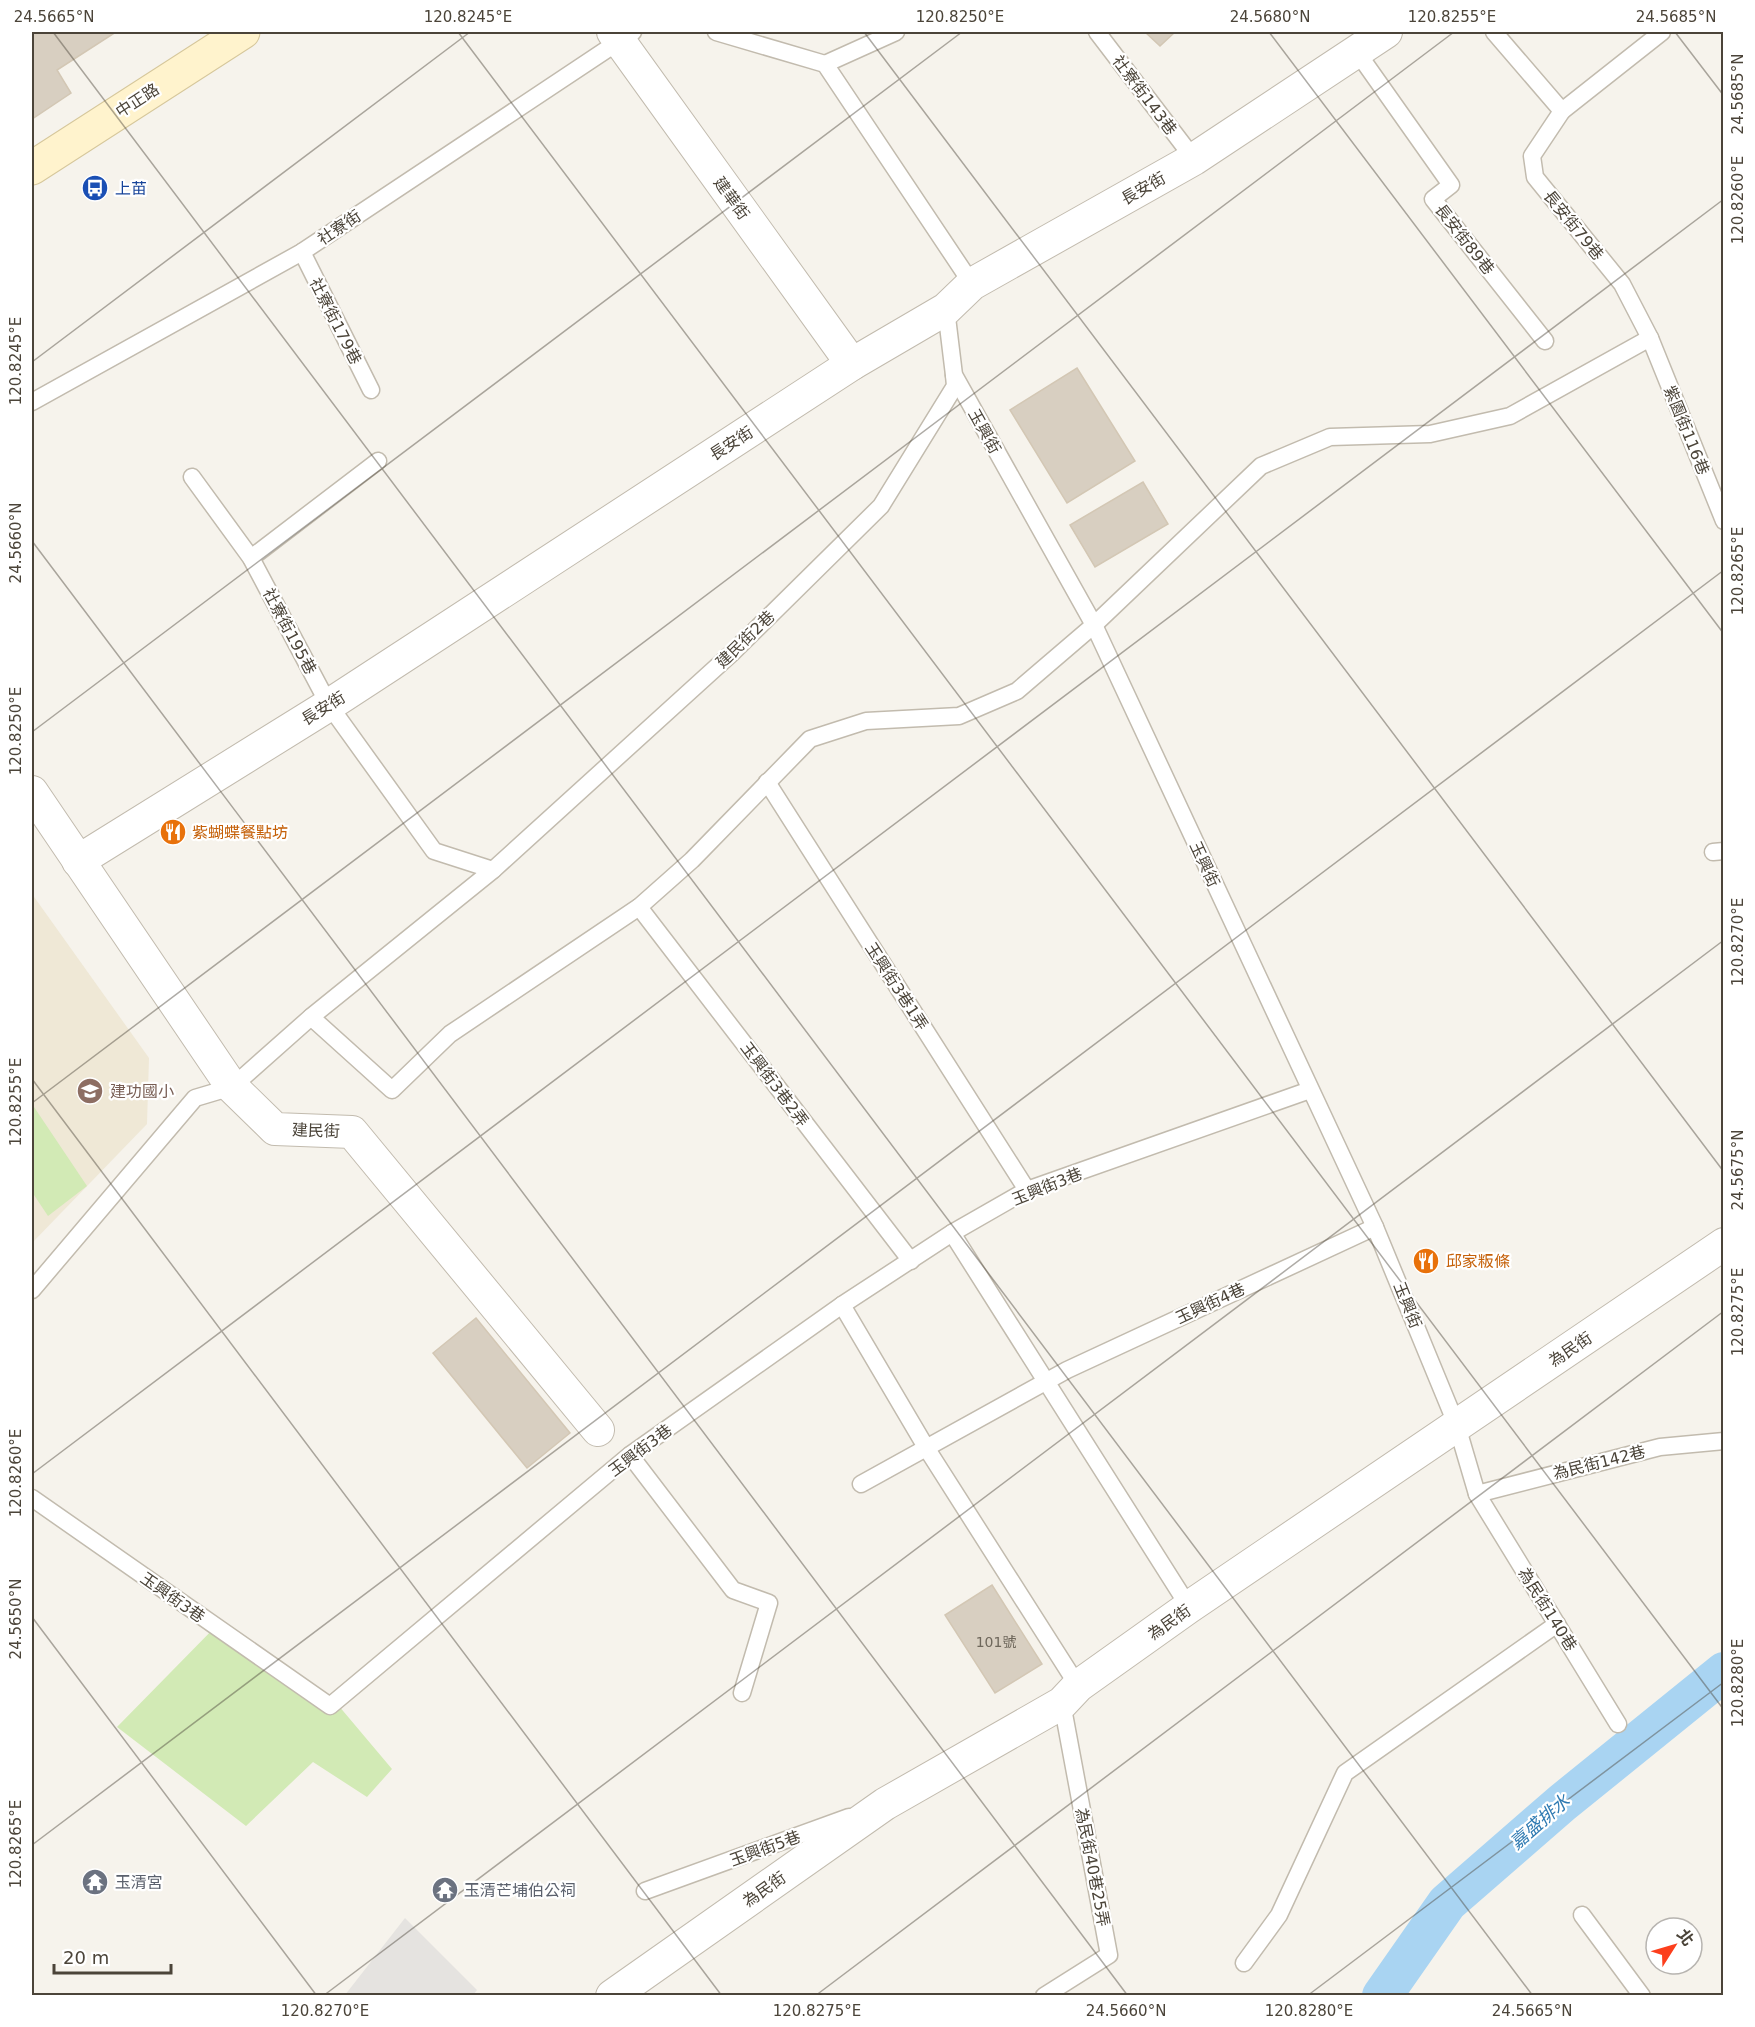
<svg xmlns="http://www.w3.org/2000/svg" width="1755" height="2027" font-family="'DejaVu Sans','Noto Sans TC',sans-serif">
  <rect width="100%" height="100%" fill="#f6f3ec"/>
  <polygon fill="#efe8d6" points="32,894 149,1058 147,1124 32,1243"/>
  <g fill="#d2eab5">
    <polygon points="32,1104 87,1186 48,1216 32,1192"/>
    <polygon points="221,1621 333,1699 392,1769 367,1797 313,1762 246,1826 117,1727"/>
  </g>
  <polygon fill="#e5e3e0" points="405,1918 477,1990 473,1995 345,1995"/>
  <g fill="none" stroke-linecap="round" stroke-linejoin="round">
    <polyline stroke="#a9d4f2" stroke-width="40" points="1382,1996 1447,1903 1562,1803 1724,1672"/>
  </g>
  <g fill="#d8cfc1" stroke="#d3c7b4" stroke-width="1.5">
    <polygon points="32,32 116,32 57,70 71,93 32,119"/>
    <polygon points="1145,32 1175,32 1160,46"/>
    <polygon points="1077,368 1135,461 1067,503 1010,410"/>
    <polygon points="1143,482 1168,524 1095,567 1070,525"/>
    <polygon points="476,1318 570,1433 527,1468 433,1353"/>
    <polygon points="992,1585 1042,1664 995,1693 945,1615"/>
  </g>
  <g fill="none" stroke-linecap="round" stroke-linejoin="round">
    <defs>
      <g id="lane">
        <polyline points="716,32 825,64 972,284"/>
        <polyline points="1097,32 1194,159"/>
        <polyline points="1494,32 1562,111 1532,156 1535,177 1622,284 1650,338 1724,521"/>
        <polyline points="1357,52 1451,185 1433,199 1545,341"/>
        <polyline points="825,64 896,32"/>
        <polyline points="1562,111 1662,32"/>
        <polyline points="302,252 371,390"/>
        <polyline points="946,309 954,375 1094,625 1375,1227 1457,1426 1477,1494 1618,1724"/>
        <polyline points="32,402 302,252 633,32"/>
        <polyline points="192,477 251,558 329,705 434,851 493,870"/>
        <polyline points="251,558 378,461"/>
        <polyline points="767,782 1027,1190"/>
        <polyline points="1713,852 1724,851"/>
        <polyline points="639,907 911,1261"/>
        <polyline points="311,1017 392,1090 450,1034 639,907 692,860 810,739 866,721 959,716 1017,691 1094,625 1261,466 1330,437 1430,434 1510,416 1650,338"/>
        <polyline points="952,1233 1189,1607"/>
        <polyline points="32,1290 195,1098 232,1087 311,1017 493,870 732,653 881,506 955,386 954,375"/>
        <polyline points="842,1305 927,1449 1078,1686"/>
        <polyline points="630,1455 733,1590 769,1603 742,1693"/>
        <polyline points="861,1484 1067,1370 1375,1227"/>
        <polyline points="1477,1494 1660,1447 1724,1441"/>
        <polyline points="32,1498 330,1706 630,1455 842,1305 952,1233 1027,1190 1310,1090"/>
        <polyline points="645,1891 849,1817"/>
        <polyline points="1582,1915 1642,1996"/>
        <polyline points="1244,1963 1279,1915 1345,1773 1557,1624"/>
        <polyline points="1044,1996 1109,1955 1062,1703"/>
      </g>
      <g id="street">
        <polyline points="613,32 852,364"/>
        <polyline points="32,792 232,1087 275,1129 352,1132 598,1430"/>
        <polyline points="78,861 329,705 852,364 946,309 972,284 1194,159 1386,32"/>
        <polyline points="612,1996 885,1804 1062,1703 1078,1686 1189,1607 1724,1244"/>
      </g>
      <polyline id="secondary" points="32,168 243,32"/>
    </defs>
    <use href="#lane" stroke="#c2bbae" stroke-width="19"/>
    <use href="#street" stroke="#c2bbae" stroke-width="34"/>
    <use href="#secondary" stroke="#d6c79b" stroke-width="35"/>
    <use href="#lane" stroke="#fff" stroke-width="16"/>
    <use href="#street" stroke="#fff" stroke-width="32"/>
    <use href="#secondary" stroke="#fff3cd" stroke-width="33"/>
  </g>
  <path fill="none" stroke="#4b4439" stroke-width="1.5" stroke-opacity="0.45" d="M 53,32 L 1533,1996M 458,32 L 1724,1710M 864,32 L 1724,1172M 1269,32 L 1724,634M 1675,32 L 1724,96M 32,362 L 470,32M 32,541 L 1128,1996M 32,732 L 962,32M 32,1079 L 722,1996M 32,1103 L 1454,32M 32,1474 L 1724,199M 32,1617 L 317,1996M 32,1845 L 1724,570M 323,1996 L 1724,940M 815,1996 L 1724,1311M 1307,1996 L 1724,1682"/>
  <defs>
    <symbol id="bus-disc" viewBox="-11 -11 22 22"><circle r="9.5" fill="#1a4fb4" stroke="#fff"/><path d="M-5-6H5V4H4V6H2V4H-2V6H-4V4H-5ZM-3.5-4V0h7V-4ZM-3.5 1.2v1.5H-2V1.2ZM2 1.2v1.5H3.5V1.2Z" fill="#fff"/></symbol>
    <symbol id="restaurant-disc" viewBox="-11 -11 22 22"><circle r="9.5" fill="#e8710a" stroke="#fff"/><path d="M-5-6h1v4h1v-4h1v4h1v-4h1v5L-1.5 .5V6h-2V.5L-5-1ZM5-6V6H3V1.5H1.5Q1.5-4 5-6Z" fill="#fff"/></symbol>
    <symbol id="school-disc" viewBox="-11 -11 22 22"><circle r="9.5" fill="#8d6e63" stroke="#fff"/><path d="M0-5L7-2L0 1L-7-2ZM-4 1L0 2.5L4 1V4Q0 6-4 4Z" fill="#fff"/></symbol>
    <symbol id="temple-disc" viewBox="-11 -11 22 22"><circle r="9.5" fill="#6b7280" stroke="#fff"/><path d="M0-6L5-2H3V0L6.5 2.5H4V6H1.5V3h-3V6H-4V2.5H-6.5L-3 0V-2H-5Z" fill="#fff"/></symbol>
  </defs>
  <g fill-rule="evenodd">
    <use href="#bus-disc" x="80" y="173" width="30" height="30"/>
    <use href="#restaurant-disc" x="158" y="817" width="30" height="30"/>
    <use href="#school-disc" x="75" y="1076" width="30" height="30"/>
    <use href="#restaurant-disc" x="1411" y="1246" width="30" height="30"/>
    <use href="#temple-disc" x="80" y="1867" width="30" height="30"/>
    <use href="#temple-disc" x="430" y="1875" width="30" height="30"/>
  </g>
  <g text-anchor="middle" stroke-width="4.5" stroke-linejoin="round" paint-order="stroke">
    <g font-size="14" fill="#6e675b">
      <text x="996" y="1647">101號</text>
    </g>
    <g font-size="16" fill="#4b4439" stroke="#fff">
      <text transform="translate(1145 95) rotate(53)" y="6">社寮街143巷</text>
      <text transform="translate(137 100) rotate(-33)" y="6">中正路</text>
      <text transform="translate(1143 188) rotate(-30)" y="6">長安街</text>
      <text transform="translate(732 198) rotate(54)" y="6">建華街</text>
      <text transform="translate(1574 225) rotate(51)" y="6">長安街79巷</text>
      <text transform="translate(339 227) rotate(-34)" y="6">社寮街</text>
      <text transform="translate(1465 239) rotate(52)" y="6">長安街89巷</text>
      <text transform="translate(336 321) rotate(63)" y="6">社寮街179巷</text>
      <text transform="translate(1687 430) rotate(68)" y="6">紫園街116巷</text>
      <text transform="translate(985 431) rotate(61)" y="6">玉興街</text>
      <text transform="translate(731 443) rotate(-33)" y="6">長安街</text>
      <text transform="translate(290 631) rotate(62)" y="6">社寮街195巷</text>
      <text transform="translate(745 639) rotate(-44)" y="6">建民街2巷</text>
      <text transform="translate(323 708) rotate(-32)" y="6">長安街</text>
      <text transform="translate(1205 864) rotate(65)" y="6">玉興街</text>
      <text transform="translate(897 986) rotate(57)" y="6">玉興街3巷1弄</text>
      <text transform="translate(775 1084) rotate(53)" y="6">玉興街3巷2弄</text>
      <text transform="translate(316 1130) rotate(2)" y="6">建民街</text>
      <text transform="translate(1047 1186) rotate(-22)" y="6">玉興街3巷</text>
      <text transform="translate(1210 1303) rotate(-25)" y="6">玉興街4巷</text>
      <text transform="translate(1408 1305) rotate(68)" y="6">玉興街</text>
      <text transform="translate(1570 1349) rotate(-34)" y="6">為民街</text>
      <text transform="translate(640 1450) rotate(-37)" y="6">玉興街3巷</text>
      <text transform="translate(1599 1462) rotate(-14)" y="6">為民街142巷</text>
      <text transform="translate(173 1597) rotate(35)" y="6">玉興街3巷</text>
      <text transform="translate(1548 1609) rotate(58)" y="6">為民街140巷</text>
      <text transform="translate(1169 1622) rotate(-35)" y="6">為民街</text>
      <text transform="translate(765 1848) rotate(-20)" y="6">玉興街5巷</text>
      <text transform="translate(1093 1867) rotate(79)" y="6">為民街40巷25弄</text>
      <text transform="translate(764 1889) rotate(-35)" y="6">為民街</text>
    </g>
    <g font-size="16" fill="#164399" stroke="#fff" text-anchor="start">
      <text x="115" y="194">上苗</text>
    </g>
    <g font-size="16" fill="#c56008" stroke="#fff" text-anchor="start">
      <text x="192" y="838">紫蝴蝶餐點坊</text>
      <text x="1446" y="1267">邱家粄條</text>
    </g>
    <g font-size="16" fill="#785e54" stroke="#fff" text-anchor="start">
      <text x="110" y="1097">建功國小</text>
    </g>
    <g font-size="16" fill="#5b616d" stroke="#fff" text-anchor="start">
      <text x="115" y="1888">玉清宮</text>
      <text x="464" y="1896">玉清芒埔伯公祠</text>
    </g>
    <g font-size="18" font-style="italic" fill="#2e7ab2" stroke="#fff">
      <text transform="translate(1540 1822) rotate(-41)" y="6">嘉盛排水</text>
    </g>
  </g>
  <rect width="1755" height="2027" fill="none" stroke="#ffffff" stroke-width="66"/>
  <g transform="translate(1674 1946) rotate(53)"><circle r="28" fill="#ffffff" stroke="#b7b4b0" stroke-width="1.5"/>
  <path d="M0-4.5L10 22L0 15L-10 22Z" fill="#fc3f1d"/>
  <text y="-9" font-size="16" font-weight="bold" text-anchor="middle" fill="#4b4439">北</text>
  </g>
  <path d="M54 1964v9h117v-9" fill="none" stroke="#4b4439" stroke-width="3"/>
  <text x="63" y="1964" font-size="18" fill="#4b4439" stroke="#ffffff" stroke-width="4.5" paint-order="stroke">20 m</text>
  <rect x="33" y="33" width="1689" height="1961" fill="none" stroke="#4b4439" stroke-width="2"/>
  <g font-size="15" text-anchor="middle" fill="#4b4439">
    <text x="54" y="22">24.5665°N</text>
    <text x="468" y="22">120.8245°E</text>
    <text x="960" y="22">120.8250°E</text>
    <text x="1270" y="22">24.5680°N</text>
    <text x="1452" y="22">120.8255°E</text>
    <text x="1676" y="22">24.5685°N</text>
    <text transform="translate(1738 94) rotate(-90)" y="5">24.5685°N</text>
    <text transform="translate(1738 200) rotate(-90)" y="5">120.8260°E</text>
    <text transform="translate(16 361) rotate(-90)" y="5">120.8245°E</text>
    <text transform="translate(16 543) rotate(-90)" y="5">24.5660°N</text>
    <text transform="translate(1738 571) rotate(-90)" y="5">120.8265°E</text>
    <text transform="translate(16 731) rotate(-90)" y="5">120.8250°E</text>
    <text transform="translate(1738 942) rotate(-90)" y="5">120.8270°E</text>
    <text transform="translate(16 1102) rotate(-90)" y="5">120.8255°E</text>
    <text transform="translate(1738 1170) rotate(-90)" y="5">24.5675°N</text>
    <text transform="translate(1738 1312) rotate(-90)" y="5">120.8275°E</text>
    <text transform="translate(16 1473) rotate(-90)" y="5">120.8260°E</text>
    <text transform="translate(16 1619) rotate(-90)" y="5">24.5650°N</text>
    <text transform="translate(1738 1683) rotate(-90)" y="5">120.8280°E</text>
    <text transform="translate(16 1844) rotate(-90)" y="5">120.8265°E</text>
    <text x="325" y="2016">120.8270°E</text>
    <text x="817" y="2016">120.8275°E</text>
    <text x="1126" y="2016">24.5660°N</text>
    <text x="1309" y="2016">120.8280°E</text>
    <text x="1532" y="2016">24.5665°N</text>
  </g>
</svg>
